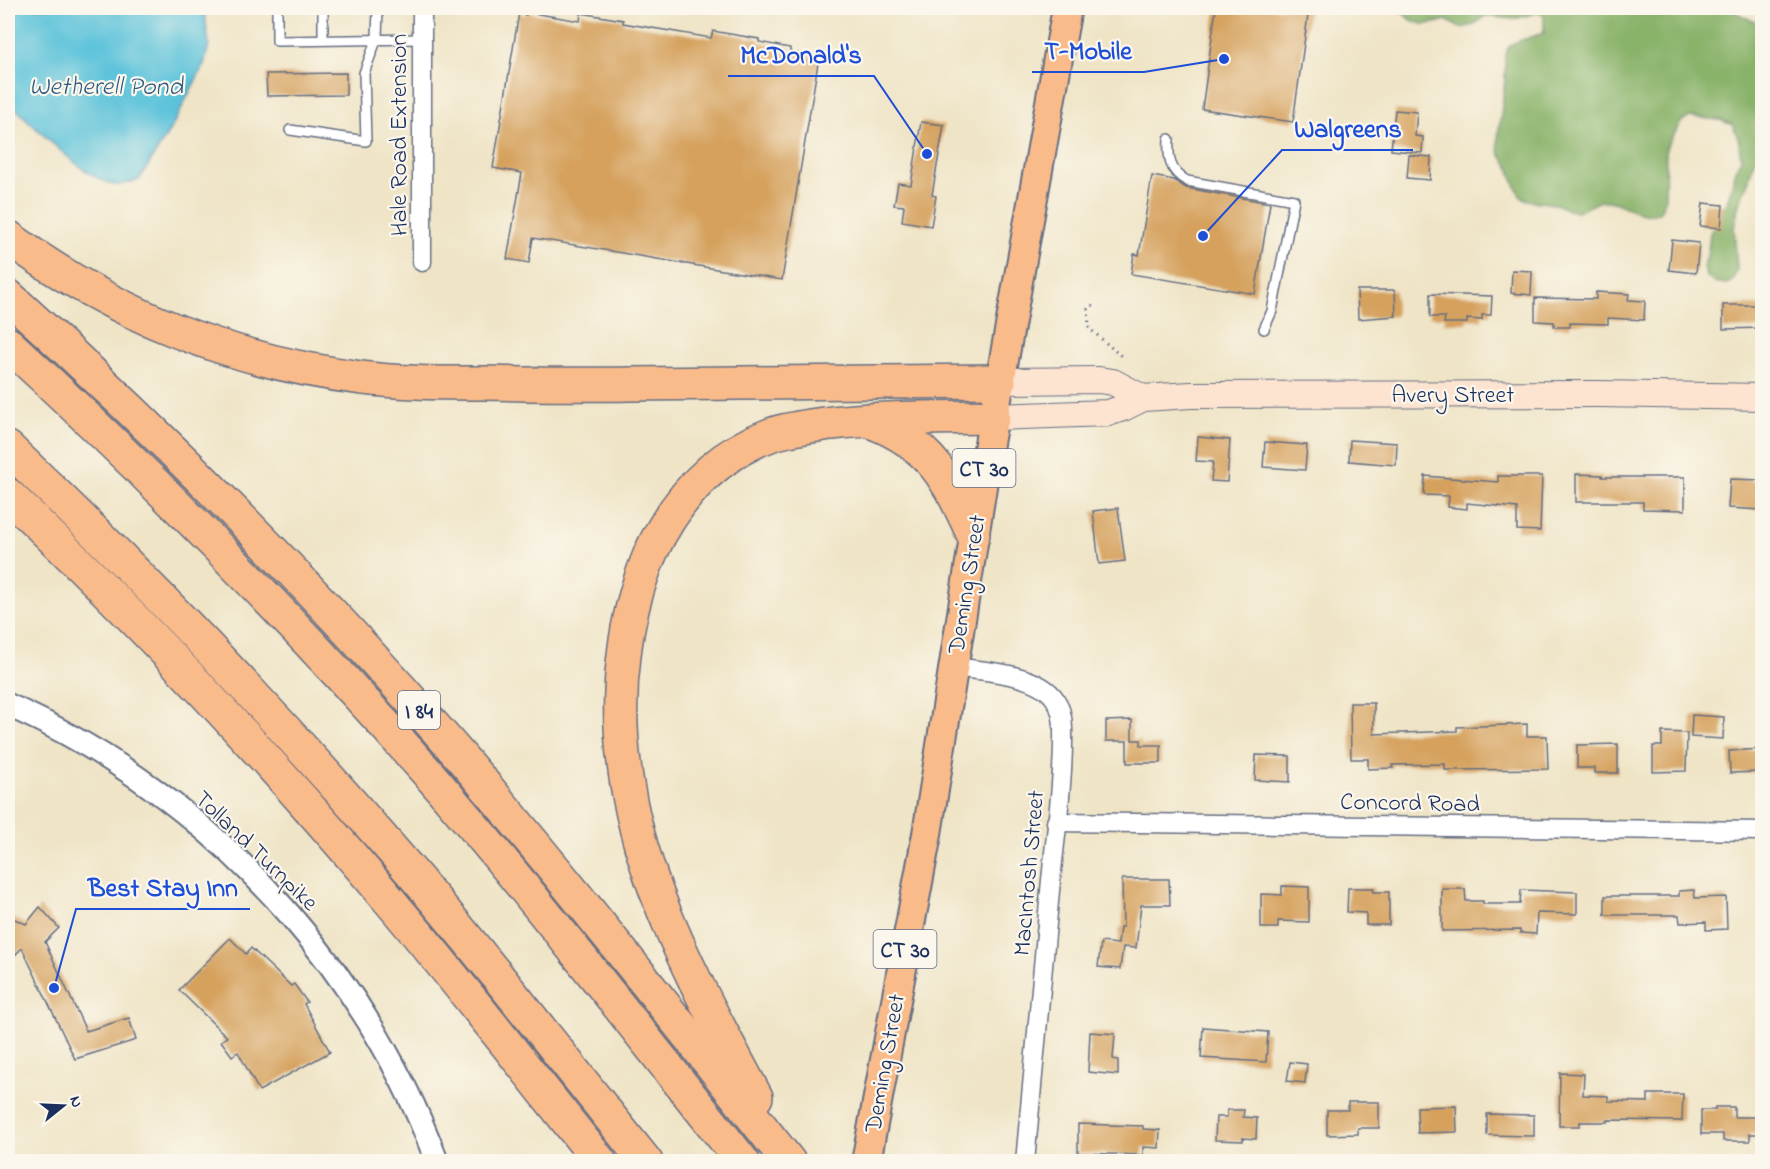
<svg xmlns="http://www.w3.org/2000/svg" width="1770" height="1169" font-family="'Indie Flower',sans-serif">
  <rect width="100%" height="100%" fill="#fbf7ec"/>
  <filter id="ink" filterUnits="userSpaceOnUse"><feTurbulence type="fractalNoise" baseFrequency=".0167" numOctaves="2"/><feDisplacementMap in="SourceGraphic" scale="12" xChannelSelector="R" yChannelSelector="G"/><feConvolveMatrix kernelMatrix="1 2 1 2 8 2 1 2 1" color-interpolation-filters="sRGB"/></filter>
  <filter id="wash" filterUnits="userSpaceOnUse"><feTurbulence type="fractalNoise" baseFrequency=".008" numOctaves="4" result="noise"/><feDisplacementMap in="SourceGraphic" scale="24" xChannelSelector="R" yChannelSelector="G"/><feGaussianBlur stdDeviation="1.35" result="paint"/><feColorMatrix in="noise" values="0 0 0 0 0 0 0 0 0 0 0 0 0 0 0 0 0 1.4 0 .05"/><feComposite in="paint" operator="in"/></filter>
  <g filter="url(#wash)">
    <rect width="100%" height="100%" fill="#efe4c6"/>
    <path fill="#8ab36a" stroke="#527164" stroke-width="1.5" d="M 1397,8 L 1727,8 L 1751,20 L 1762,23 L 1762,150 L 1754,160 L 1749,179 L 1738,207 L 1734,228 L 1737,269 L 1733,280 L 1727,284 L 1714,282 L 1706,276 L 1704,266 L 1708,252 L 1710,233 L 1717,223 L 1729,196 L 1736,170 L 1741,159 L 1739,141 L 1733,125 L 1720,120 L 1690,117 L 1682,121 L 1666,147 L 1665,198 L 1662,208 L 1658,213 C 1636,218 1618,198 1601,201 C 1592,203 1585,211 1575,211 C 1567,212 1562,205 1555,204 C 1522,199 1521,205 1510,170 C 1508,162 1501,159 1499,151 C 1496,137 1500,127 1501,114 C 1504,95 1506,74 1505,55 C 1508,38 1531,40 1544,32 L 1544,16 L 1539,12 L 1514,19 L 1485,16 L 1474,25 L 1460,28 L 1446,20 C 1422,27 1415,26 1397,8 Z"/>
    <path fill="#5dc3da" stroke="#3c799c" stroke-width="1.5" d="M 8,8 L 204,8 L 209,45 L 204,64 L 173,125 L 139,180 C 132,181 123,186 116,185 C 83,179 35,125 8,102 Z"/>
    <g id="blocks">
      <g fill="#d5a15d">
        <polygon points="1216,8 1309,8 1293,122 1202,109"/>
        <polygon points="526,12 580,21 581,13 623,20 623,23 711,38 713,31 759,39 759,42 790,48 790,52 819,57 782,280 533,238 529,263 507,259 522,173 493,168 519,13 526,15"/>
        <polygon points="346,73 346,95 267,96 266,74"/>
        <polygon points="1395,110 1417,112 1415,136 1423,137 1422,153 1391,150"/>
        <polygon points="921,122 944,125 932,195 936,196 931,226 902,221 904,206 894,205 898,183 911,185"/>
        <polygon points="1409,155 1431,157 1430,180 1407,178"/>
        <polygon points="1152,176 1174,180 1186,188 1270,203 1255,294 1131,274 1134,254 1139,255"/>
        <polygon points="1703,203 1723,205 1721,228 1700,226"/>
        <polygon points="1672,240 1699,243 1696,273 1669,270"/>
        <polygon points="1512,270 1532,271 1531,295 1511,293"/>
        <polygon points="1357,290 1395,290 1396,316 1358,319"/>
        <polygon points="1596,292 1629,294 1628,300 1645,301 1644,320 1608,318 1608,324 1570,323 1570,327 1554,327 1554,322 1535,321 1535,298 1596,299"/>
        <polygon points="1430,294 1492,296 1491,315 1482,315 1482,320 1467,319 1467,323 1444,323 1445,317 1430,317"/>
        <polygon points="1723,305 1762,305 1762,328 1723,329"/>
        <polygon points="1198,437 1230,440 1227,482 1211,481 1213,462 1196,461"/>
        <polygon points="1350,440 1397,443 1396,465 1349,461"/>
        <polygon points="1265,442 1307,445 1305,470 1263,467"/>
        <polygon points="1576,474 1602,475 1602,477 1685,477 1685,510 1643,509 1643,502 1576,502"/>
        <polygon points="1425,476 1498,482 1498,476 1542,476 1540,531 1517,530 1517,508 1467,503 1467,509 1448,507 1449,496 1424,495"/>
        <polygon points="1730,479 1762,480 1762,510 1728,508"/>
        <polygon points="1118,508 1125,561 1099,564 1093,511"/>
        <polygon points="1350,703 1374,703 1374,734 1457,731 1457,727 1527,724 1527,736 1547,736 1548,769 1445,770 1445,764 1392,765 1393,768 1368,769 1368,759 1351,759"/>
        <polygon points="1692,715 1724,717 1723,739 1691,737"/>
        <polygon points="1132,720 1132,740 1141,740 1141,745 1161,745 1161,763 1127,763 1127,741 1106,741 1106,721"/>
        <polygon points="1662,732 1687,733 1686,771 1653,772 1653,746 1662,746"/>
        <polygon points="1618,744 1618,773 1595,773 1595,768 1577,768 1577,745"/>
        <polygon points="1762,749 1762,772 1730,773 1729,751"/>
        <polygon points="1256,755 1290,756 1290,782 1255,780"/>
        <polygon points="1122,879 1169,879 1170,905 1141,905 1136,948 1123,947 1120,969 1098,967 1101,942 1118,944 1120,927 1123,927"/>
        <polygon points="1282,886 1309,887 1309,922 1278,921 1278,928 1261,928 1261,894 1282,895"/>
        <polygon points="1348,888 1374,888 1373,892 1389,892 1389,925 1366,925 1366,913 1347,912"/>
        <polygon points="1442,889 1465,889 1466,901 1483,901 1483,904 1520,904 1521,890 1577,892 1577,914 1537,913 1536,934 1520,933 1520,930 1442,931"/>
        <polygon points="1694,890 1695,898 1726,897 1727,929 1706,930 1706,922 1680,923 1679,915 1605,915 1605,896 1679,896 1679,891"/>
        <polygon points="40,907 59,928 45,942 86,1031 129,1018 136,1040 75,1059 22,948 8,962 8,916 26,924"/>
        <polygon points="230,938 246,954 251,948 291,986 294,984 307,1002 304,1004 330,1052 259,1091 238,1052 232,1056 221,1041 227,1037 179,990"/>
        <polygon points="1203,1027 1268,1032 1266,1062 1201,1058"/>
        <polygon points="1090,1032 1115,1034 1113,1059 1118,1060 1118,1075 1088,1072"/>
        <polygon points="1290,1062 1307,1064 1305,1083 1287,1081"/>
        <polygon points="1560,1073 1584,1074 1583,1095 1608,1096 1608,1101 1648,1102 1648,1094 1683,1094 1682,1121 1608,1120 1608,1122 1580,1122 1580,1126 1559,1126"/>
        <polygon points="1348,1102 1379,1102 1379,1128 1358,1128 1358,1134 1327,1135 1327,1110 1348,1110"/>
        <polygon points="1456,1106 1457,1132 1418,1133 1417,1107"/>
        <polygon points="1715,1107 1734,1107 1734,1117 1760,1117 1760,1134 1750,1134 1750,1141 1723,1141 1723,1134 1701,1134 1701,1110 1715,1110"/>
        <polygon points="1227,1110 1244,1110 1243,1117 1257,1118 1256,1139 1243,1138 1243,1141 1215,1140 1216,1117 1227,1117"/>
        <polygon points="1487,1114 1534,1115 1534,1136 1487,1135"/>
        <polygon points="1078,1124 1143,1126 1143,1129 1160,1130 1159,1148 1143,1147 1143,1155 1078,1153"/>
      </g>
    </g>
  </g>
  <g filter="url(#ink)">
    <use href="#blocks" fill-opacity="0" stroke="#656e82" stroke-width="1.5"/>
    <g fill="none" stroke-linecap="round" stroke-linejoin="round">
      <defs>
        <g id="service">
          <polyline points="277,8 277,41 421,39"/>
          <polyline points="323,8 323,40"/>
          <polyline points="290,130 366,141 364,73 377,38 378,8"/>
          <path d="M 1169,139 C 1168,158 1169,171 1187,181 L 1294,200 L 1272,311 L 1264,329"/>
        </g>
        <g id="minor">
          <polyline points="422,8 422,262"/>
          <path d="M 953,667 C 982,671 1038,673 1055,699 C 1061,708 1063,719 1063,729 C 1064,777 1056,832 1051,880 C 1043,974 1034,1068 1025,1162"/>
          <polyline points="1056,822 1762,831"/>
        </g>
        <path id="tertiary" d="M 8,705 C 27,714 47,723 65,733 C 234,825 370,981 437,1162"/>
        <g id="secondary">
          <polyline points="999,381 1099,380 1113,382 1143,398"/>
          <polyline points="993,417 1108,413 1123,408 1143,398 1191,395 1599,394 1762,397"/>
        </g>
        <polyline id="primary" points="866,1162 927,834 988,449 1067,8"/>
        <g id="motorway">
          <path d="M 8,237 C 112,314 233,362 362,378 C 401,383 441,383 480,383 C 530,384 579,385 629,384 C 753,384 876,382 999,381"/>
          <path d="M 8,296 C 168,440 319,593 460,756 C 573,888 680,1026 789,1162"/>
          <path d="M 8,344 C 157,481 299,626 433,779 C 540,903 640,1034 743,1162"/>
          <path d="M 870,421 C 930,443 948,479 973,534"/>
          <path d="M 8,448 C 141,574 267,706 387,844 C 477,947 560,1055 646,1162"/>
          <path d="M 8,495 C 142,622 270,759 389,900 C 462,986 530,1074 600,1162"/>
          <path d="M 756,1097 C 681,957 603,820 624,655 C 628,620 637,585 651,552 C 676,499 714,456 770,435 C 790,428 811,426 832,423 C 886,417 940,418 993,417"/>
        </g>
      </defs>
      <use href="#service" stroke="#656e82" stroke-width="12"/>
      <use href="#minor" stroke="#656e82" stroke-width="21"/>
      <use href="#tertiary" stroke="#656e82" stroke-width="26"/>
      <use href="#secondary" stroke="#656e82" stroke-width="28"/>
      <use href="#primary" stroke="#656e82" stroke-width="32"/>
      <use href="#motorway" stroke="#656e82" stroke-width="36"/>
      <polyline stroke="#656e82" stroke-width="3" stroke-dasharray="1.5 4.5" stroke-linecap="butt" points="1093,305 1088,309 1089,328 1121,356"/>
      <use href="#service" stroke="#fff" stroke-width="9"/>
      <use href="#minor" stroke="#fff" stroke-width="18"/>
      <use href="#tertiary" stroke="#fff" stroke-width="22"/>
      <use href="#secondary" stroke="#fde4d1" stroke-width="26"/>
      <use href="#primary" stroke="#fabb8b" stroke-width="28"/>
      <use href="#motorway" stroke="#fabb8b" stroke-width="33"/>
    </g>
  </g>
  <g text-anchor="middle" stroke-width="4.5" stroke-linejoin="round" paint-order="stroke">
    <g fill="#fbf7ec" stroke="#5e6b89" stroke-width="1.5">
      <rect x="952.5" y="449" width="63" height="38" rx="4.5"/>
      <rect x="398" y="691" width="42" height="38" rx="4.5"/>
      <rect x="873.5" y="930" width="63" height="38" rx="4.5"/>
    </g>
    <g font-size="22" font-weight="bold" fill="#1b2f5e">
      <text x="984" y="476">CT 30</text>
      <text x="419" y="718">I 84</text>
      <text x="905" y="957">CT 30</text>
    </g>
    <g font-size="24" fill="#1b2f5e" stroke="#fbf7ec">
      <text transform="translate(398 135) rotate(-90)" y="8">Hale Road Extension</text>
      <text x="1453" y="402">Avery Street</text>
      <text transform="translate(966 584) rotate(-81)" y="8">Deming Street</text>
      <text transform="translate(1410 802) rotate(1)" y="8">Concord Road</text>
      <text transform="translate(257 850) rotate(44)" y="8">Tolland Turnpike</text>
      <text transform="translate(1028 873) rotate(-85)" y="8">MacIntosh Street</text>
      <text transform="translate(884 1063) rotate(-80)" y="8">Deming Street</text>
    </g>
    <g font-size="26" font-style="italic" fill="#2f5b83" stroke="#fbf7ec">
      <text x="106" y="94">Wetherell Pond</text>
    </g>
  </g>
  <path fill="none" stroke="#1d4ed8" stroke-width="2" d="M1224 59L1144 72H1032M927 154L874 76H728M1203 236L1282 150H1413M54 988L76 909H250"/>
  <g fill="#1d4ed8" stroke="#fbf7ec" stroke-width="2">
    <circle cx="1224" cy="59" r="6"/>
    <circle cx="927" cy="154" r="6"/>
    <circle cx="1203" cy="236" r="6"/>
    <circle cx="54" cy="988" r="6"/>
  </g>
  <g font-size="26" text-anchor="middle" font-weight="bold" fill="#1d4ed8" stroke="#fbf7ec" stroke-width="4.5" stroke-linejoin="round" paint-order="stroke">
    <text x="1088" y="59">T-Mobile</text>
    <text x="801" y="63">McDonald's</text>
    <text x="1348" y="137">Walgreens</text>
    <text x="163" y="896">Best Stay Inn</text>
  </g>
  <rect width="1770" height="1169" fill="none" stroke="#fbf7ec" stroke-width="30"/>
  <g transform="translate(63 1106) rotate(72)" stroke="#fbf7ec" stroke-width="4.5" paint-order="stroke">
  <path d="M0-4.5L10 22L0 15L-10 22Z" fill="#1b2f5e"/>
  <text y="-9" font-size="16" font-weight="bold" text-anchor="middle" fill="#1b2f5e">N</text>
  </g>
</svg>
